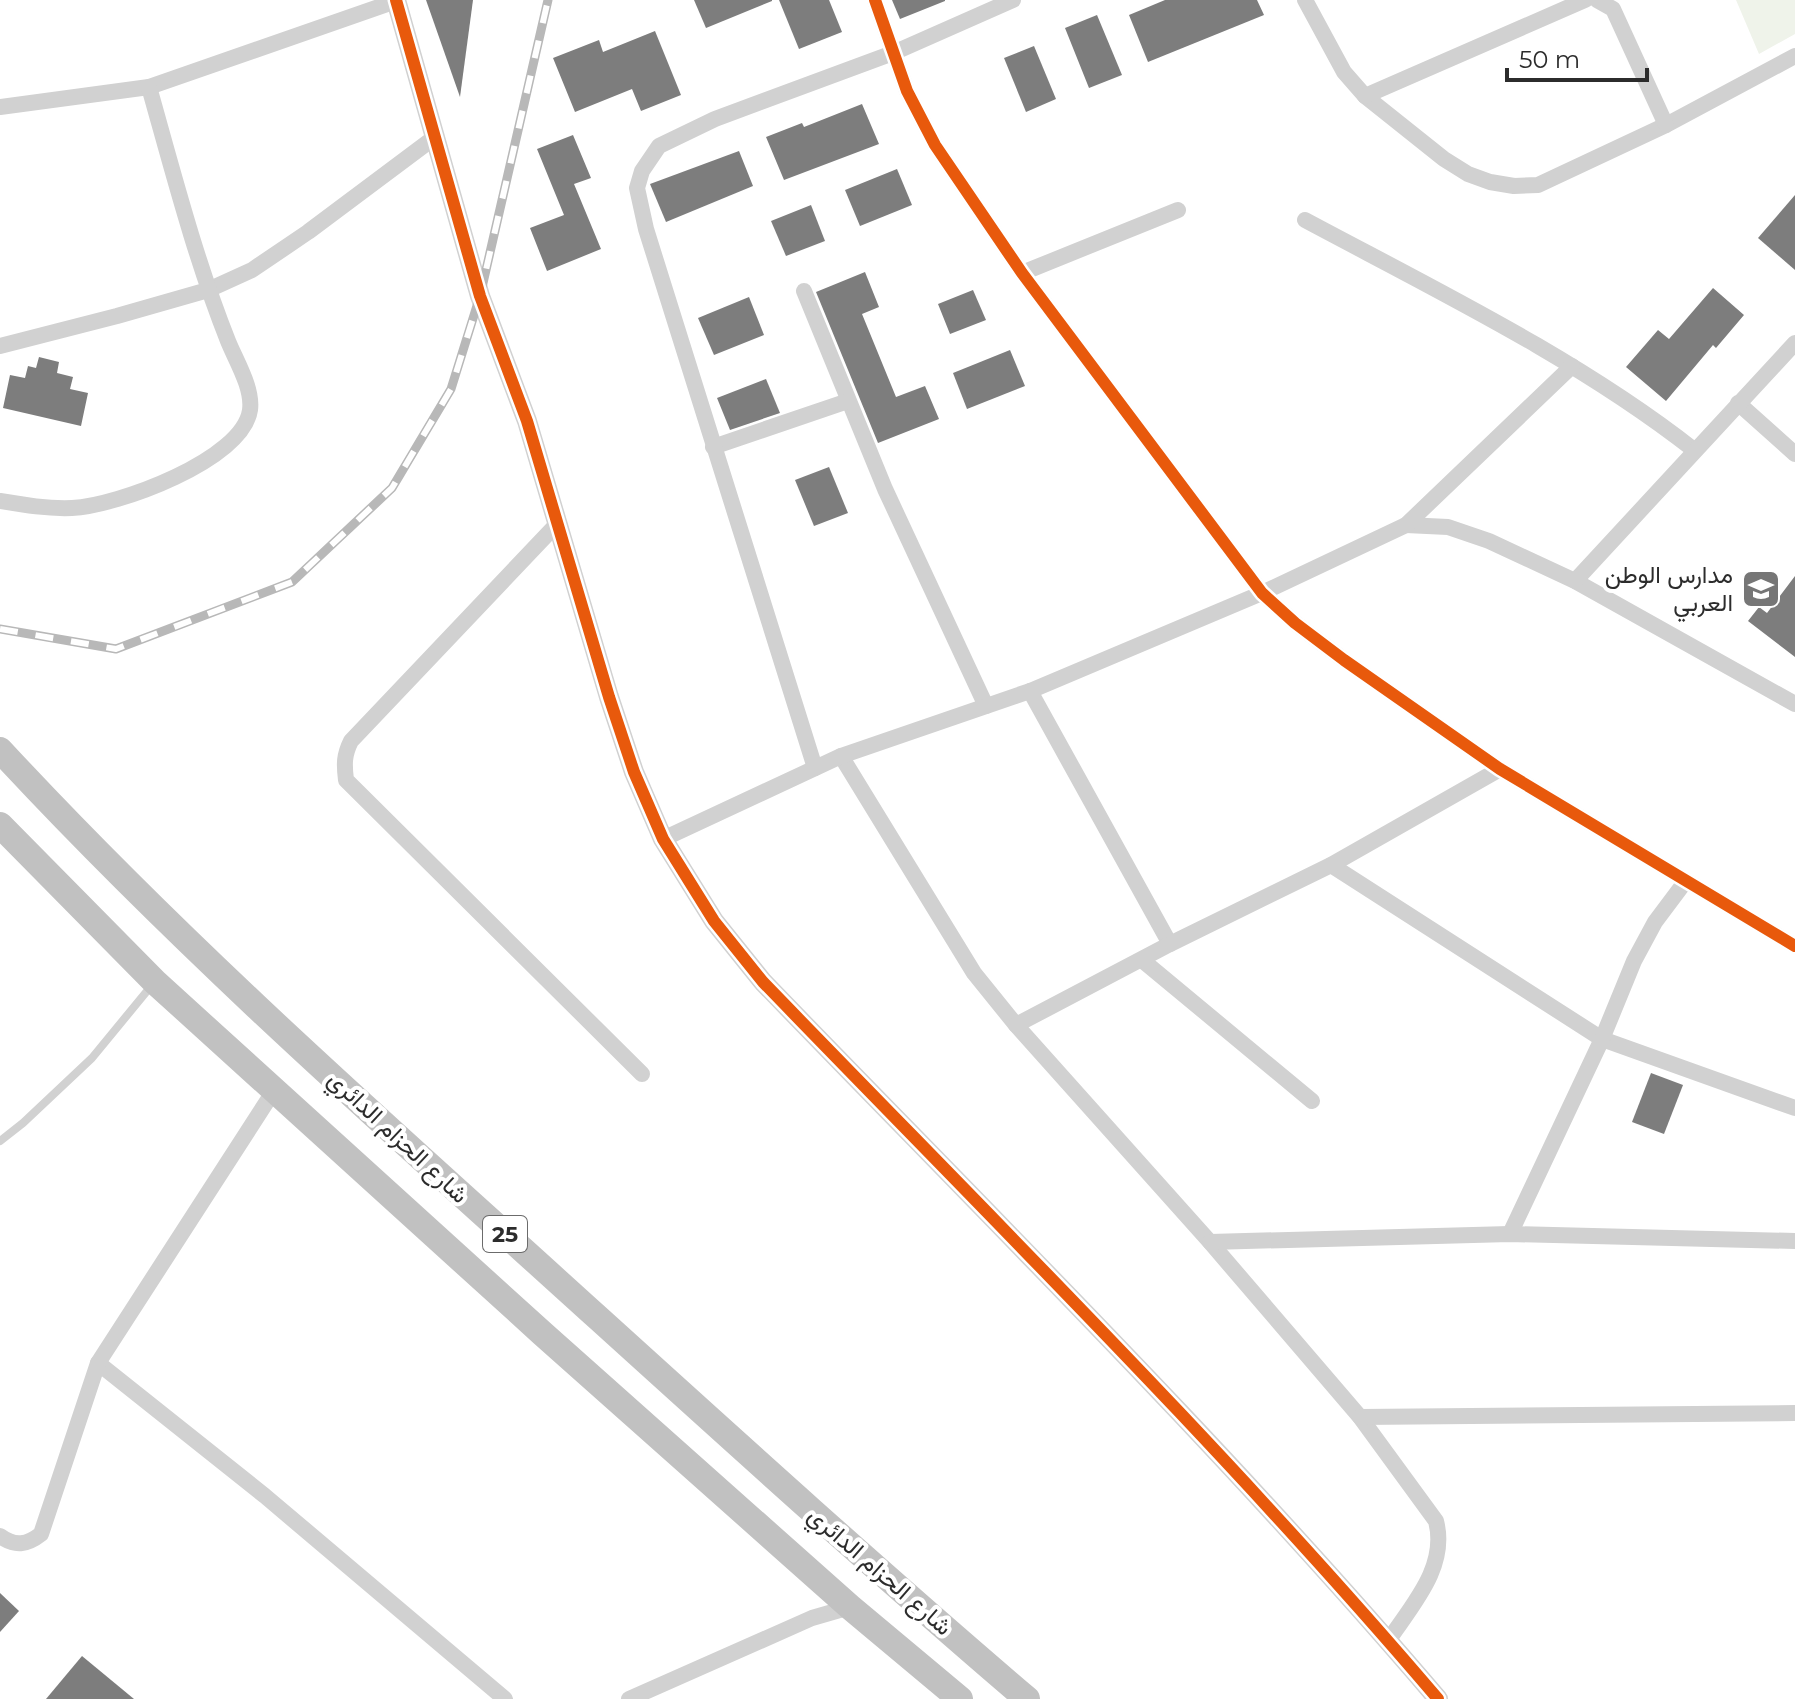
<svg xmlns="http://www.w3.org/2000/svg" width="1795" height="1699" font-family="Montserrat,Vazirmatn,sans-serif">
  <rect width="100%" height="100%" fill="#fff"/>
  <polygon fill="#eff3ea" points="1736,0 1795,0 1795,34 1759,54"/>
  <g fill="#7d7d7d">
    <polygon points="426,0 473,0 460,97"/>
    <polygon points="694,0 772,0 772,1 706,28"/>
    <polygon points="779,0 829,0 842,32 799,49"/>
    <polygon points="892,0 945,0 945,1 900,19"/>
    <polygon points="1165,0 1257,0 1264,15 1148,62 1129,15"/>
    <polygon points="1097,15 1122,75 1089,88 1065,28"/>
    <polygon points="655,31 681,95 641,111 632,89 575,112 553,58 599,40 603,52"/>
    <polygon points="1034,46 1056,99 1026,112 1004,58"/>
    <polygon points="862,104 879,144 784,180 766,137 802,123 804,127"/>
    <polygon points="573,135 591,178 574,184 601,249 547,271 530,228 564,215 537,149"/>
    <polygon points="739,151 753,186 666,222 650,184"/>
    <polygon points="897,169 912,205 860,226 845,190"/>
    <polygon points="1795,195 1795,270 1758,238"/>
    <polygon points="811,205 825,241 786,256 771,221"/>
    <polygon points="865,272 879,307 862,314 896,397 925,386 939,419 878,443 816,292"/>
    <polygon points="1713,288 1744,315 1716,348 1713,345 1666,401 1626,367 1658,330 1669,339"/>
    <polygon points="973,290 986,320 950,334 938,304"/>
    <polygon points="749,297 764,335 714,355 698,318"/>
    <polygon points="1010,350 1025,386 967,409 953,373"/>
    <polygon points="39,357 59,362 57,373 73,377 70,389 88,393 81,426 3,408 10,375 25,378 28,366 36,368"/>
    <polygon points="766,379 780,413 730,430 717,398"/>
    <polygon points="829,467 848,513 814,526 795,480"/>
    <polygon points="1795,576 1795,657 1748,621 1759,607 1767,613"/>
    <polygon points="1651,1073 1683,1085 1664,1134 1632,1122"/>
    <polygon points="0,1593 19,1611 0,1632"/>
    <polygon points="82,1656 134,1699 46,1699"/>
  </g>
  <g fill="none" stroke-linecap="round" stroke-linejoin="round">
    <polyline stroke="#d1d1d1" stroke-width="8" points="0,1141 23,1123 92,1058 152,985"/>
    <g stroke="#d1d1d1" stroke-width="16">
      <polyline points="875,0 907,91 935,145 1022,273 1262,593 1295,623 1344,660 1500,769 1795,946"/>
      <polyline points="1305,0 1344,72 1365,96 1444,159 1468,174 1490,182 1514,186 1538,185 1666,125 1795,56"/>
      <polyline points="1597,0 1613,9 1666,125"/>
      <polyline points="1365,96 1585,0"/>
      <polyline points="0,107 149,87 396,1"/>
      <path d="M 1305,220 C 1436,290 1578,359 1694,450"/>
      <polyline points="1022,273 1178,210"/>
      <polyline points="804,291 885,489 986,706"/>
      <polyline points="0,346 117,316 208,290 252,270 308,232 435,137"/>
      <polyline points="1738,403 1795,454"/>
      <polyline points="713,447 848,401"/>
      <path d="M 0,501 C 24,505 48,509 72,508 C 117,506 243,460 250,410 C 253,388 236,361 228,341 C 195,258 173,172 149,87"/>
      <path d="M 558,523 L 351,741 C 344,755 344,764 346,780 L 642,1074"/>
      <polyline points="1406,525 1448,527 1489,541 1575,581 1795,704"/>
      <polyline points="1575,581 1795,343"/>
      <polyline points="1030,691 1170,944"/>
      <path d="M 841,756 L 974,973 L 1016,1025 L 1210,1242 L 1360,1417 L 1436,1521 C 1448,1567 1412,1605 1388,1641"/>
      <polyline points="815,768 646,229 637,188 642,171 659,146 715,119 893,53 1013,0"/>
      <polyline points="663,839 841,756 1030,691 1262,593 1406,525 1572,366"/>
      <polyline points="1331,865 1602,1039 1795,1108"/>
      <polyline points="1142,960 1312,1101"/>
      <polyline points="1016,1025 1170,944 1331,865 1500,769"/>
      <polyline points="1510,1234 1602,1039 1634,961 1655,922 1685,882"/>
      <polyline points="1210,1242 1510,1234 1795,1241"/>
      <polyline points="98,1363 265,1496 505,1699"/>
      <polyline points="1360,1417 1795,1413"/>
      <path d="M 0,1536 C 15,1547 27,1545 41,1534 L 98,1363 L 275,1089"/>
      <polyline points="629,1699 812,1618 850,1607"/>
    </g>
    <path stroke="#d1d1d1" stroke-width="20" d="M 396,0 L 480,296 L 527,421 L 609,697 L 634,772 L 663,839 L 714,921 L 763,982 C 991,1218 1225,1449 1438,1699"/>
    <g stroke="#c1c1c1" stroke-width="26">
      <path d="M 0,750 C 164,927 344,1089 523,1250 C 690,1401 856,1553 1027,1699"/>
      <polyline points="0,825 155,982 543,1334 850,1607 960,1699"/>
    </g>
    <defs>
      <polyline id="rail" points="0,629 116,649 292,582 392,488 451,389 480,296 548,0"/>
    </defs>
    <use href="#rail" stroke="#b8b8b8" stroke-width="9"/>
    <use href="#rail" stroke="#fff" stroke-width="6" stroke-dasharray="18" stroke-linecap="butt"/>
    <defs>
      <g id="cycleway">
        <path d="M 396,0 L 480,296 L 527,421 L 609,697 L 634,772 L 663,839 L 714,921 L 763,982 C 991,1218 1225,1449 1438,1699"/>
        <polyline points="875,0 907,91 935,145 1022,273 1262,593 1295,623 1344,660 1500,769 1795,946"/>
      </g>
    </defs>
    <use href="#cycleway" stroke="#fff" stroke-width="17"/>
    <use href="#cycleway" stroke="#e8590c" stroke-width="12"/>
  </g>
  <defs>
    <symbol id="school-square" viewBox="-11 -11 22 22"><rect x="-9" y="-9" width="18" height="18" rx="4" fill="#767676" stroke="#fff"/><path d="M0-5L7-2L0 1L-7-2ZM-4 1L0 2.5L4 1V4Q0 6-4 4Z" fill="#fff"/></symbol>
  </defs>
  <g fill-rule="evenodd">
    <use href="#school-square" x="1739" y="567" width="44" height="44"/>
  </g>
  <g text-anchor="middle" stroke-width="8" stroke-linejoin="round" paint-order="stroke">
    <rect fill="#fff" stroke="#6b6b6b" stroke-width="2" x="483" y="1216" width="44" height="36" rx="6"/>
    <g font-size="22" font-weight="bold" fill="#2c2c2c">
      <text x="505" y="1242">25</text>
    </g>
    <g font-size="24" fill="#2c2c2c" stroke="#fff" text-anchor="end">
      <text x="1733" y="583">مدارس الوطن<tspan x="1733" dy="28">العربي</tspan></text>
    </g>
    <g font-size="24" fill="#2c2c2c" stroke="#fff">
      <text transform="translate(398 1137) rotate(43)" y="8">شارع الحزام الدائري</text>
      <text transform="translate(880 1571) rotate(41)" y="8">شارع الحزام الدائري</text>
    </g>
  </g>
  <path d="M1507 68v12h140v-12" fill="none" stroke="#2c2c2c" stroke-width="4"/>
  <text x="1519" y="68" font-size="24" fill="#2c2c2c" stroke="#ffffff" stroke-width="6" paint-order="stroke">50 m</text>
</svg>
